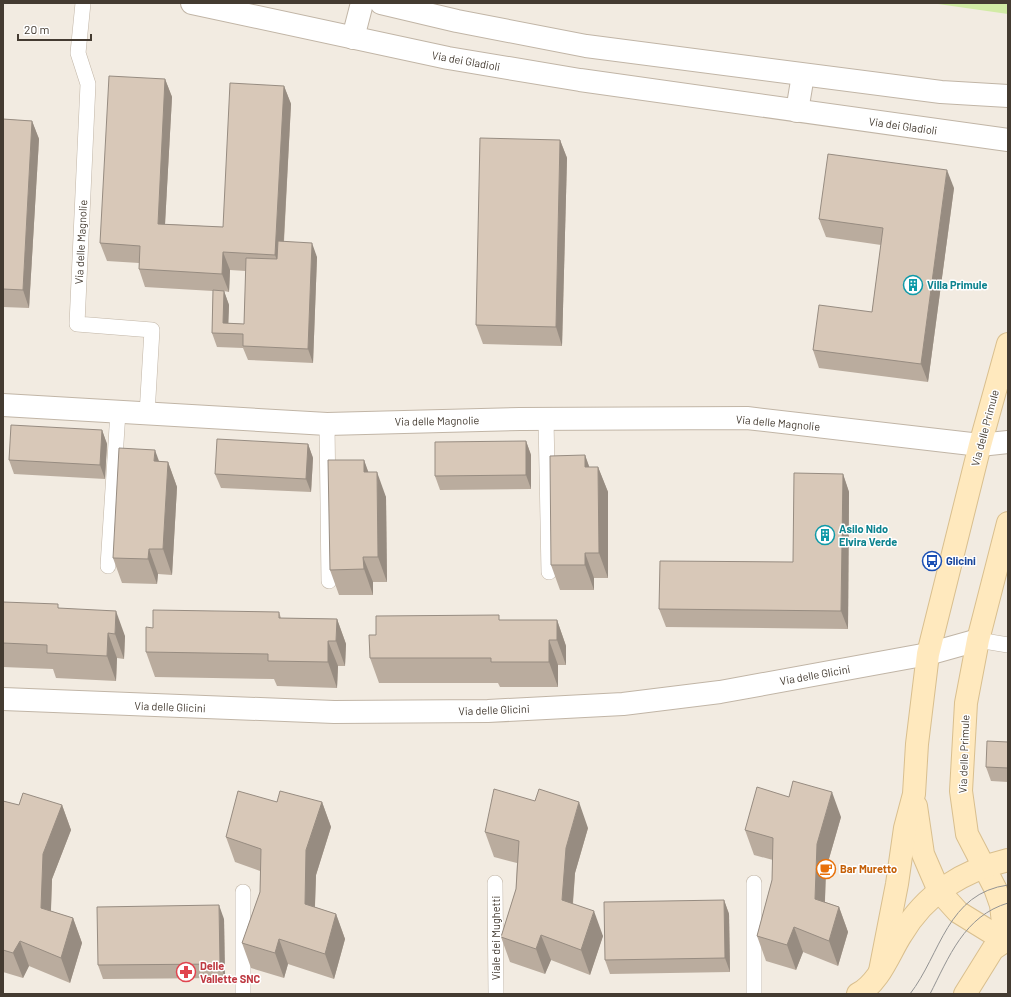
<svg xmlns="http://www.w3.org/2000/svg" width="1011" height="997" font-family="Barlow,sans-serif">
  <rect width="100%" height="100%" fill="#f2ebe1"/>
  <polygon fill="#d2eba5" points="931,3 1008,3 1008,14"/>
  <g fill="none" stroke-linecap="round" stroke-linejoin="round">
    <defs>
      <g id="lane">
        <polyline points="83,3 78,53 88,84 77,324 152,330 147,414"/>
        <polyline points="546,419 549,572"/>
        <polyline points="327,424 329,581"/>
        <polyline points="108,566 118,412"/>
        <polyline points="978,640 1008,645"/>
        <polyline points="495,883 496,994"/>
        <polyline points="754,883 754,994"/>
        <polyline points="243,994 243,892"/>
      </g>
      <g id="street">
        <polyline points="192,3 448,58 580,80 1008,140"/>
        <polyline points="381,3 457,21 586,46 941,92 1008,96"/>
        <polyline points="353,38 362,3"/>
        <polyline points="797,111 803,75"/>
        <polyline points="3,405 327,424 520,419 747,418 980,445 1008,442"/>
        <polyline points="3,699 334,712 488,711 623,704 720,692 928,654 978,640"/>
      </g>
      <g id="secondary">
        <polyline points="916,806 923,854 939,891 958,912 1005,941"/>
        <polyline points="1005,941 1001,905 995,888 967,834 961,791 966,703 978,640 1008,523"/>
        <polyline points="880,971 897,884 905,828 914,794 917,744 928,654 980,445 1008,344"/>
        <path d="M 858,994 C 879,983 889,954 901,935 C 926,893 962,871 1008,860"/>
        <polyline points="965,994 993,949 1008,939"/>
      </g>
    </defs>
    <use href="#lane" stroke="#c1b5a6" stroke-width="16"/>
    <use href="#street" stroke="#c1b5a6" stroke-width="24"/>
    <use href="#secondary" stroke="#d9bf8e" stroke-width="24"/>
    <use href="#lane" stroke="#fff" stroke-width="15"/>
    <use href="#street" stroke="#fff" stroke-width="22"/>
    <use href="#secondary" stroke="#ffe9be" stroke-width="22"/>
    <g stroke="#939393" stroke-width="1">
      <path d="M 910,994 C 941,954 947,893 1008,885"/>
      <path d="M 930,994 C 949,957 964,916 1008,903"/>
    </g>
  </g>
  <g fill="#baac9e" fill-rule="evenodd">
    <path d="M 165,79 L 172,97 L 165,224 L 223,227 L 284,86 L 291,104 L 284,242 L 317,257 L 313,363 L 248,360 L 243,348 L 217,347 L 212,333 L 213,291 L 145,287 L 139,269 L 139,263 L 107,261 L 100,243 ZM 230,270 L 246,271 L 244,324 L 228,323 L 229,305 L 224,291 L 229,292 Z"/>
    <polygon points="3,119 32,121 39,139 29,308 3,307"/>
    <polygon points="560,140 567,158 562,346 483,344 476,325"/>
    <polygon points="954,188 928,382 819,368 813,350 872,312 881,245 826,237 819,219"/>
    <polygon points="102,430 107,444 105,479 14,474 9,460"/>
    <polygon points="526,441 531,455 531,489 440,490 435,476"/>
    <polygon points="308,444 313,458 311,492 221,488 215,474"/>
    <polygon points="585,455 589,467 598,467 608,492 608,578 594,578 594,590 560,590 551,565"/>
    <polygon points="364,460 368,472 386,497 387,582 373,582 373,595 339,595 330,570"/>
    <polygon points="159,461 168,462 177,487 172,575 158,574 157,584 122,583 113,558"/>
    <polygon points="843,474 849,492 848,629 666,627 659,609 793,562"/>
    <polygon points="3,602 60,608 125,636 124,659 117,658 116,681 56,678 53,669 3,667"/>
    <polygon points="279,612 281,618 337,619 346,644 345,666 338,666 337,688 277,686 274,679 155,677 146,652 153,628"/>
    <polygon points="501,620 557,620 566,646 566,665 558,665 558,687 500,687 498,683 379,683 370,658 376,635"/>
    <polygon points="1008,742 1008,782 991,781 986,767"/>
    <polygon points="3,801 19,805 62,805 71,830 52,879 51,911 73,918 82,943 70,983 29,966 23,978 3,972"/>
    <polygon points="277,802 322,802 331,827 316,875 315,907 336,914 345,939 334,979 288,964 284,978 251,968 242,943 260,892 260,871 235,862 226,837"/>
    <polygon points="841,817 826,869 825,902 839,907 848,932 838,966 803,952 796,970 766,961 757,936 772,880 773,860 754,855 745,830"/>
    <polygon points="588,828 575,873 573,904 603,936 590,975 551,960 545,974 510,962 501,937 516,889 517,863 494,857 485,832"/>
    <polygon points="724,900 729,914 730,972 610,974 605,960"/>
    <polygon points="224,919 225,978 103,979 98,965"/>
  </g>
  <g fill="#978c81">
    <polygon points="165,79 172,97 164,242 158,224"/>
    <polygon points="284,86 291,104 282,273 275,255"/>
    <polygon points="32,121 39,139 29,308 23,290"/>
    <polygon points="560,140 567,158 562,346 556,327"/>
    <polygon points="947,170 954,188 928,382 921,364"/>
    <polygon points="312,243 317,257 313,363 308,349"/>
    <polygon points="223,252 230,270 229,292 222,274"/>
    <polygon points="224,291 229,305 228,334 223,323"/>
    <polygon points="102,430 107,444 105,479 100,465"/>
    <polygon points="526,441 531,455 531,489 526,475"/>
    <polygon points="308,444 313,458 311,492 306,479"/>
    <polygon points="155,450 164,475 154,461"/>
    <polygon points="585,455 594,480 585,467"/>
    <polygon points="364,460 373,485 364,472"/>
    <polygon points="168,462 177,487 172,575 163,549"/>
    <polygon points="598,467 608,492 608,578 599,553"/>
    <polygon points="377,472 386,497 387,582 378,557"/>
    <polygon points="843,474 849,492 848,629 841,611"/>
    <polygon points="149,549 158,574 157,584 148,559"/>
    <polygon points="585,553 594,578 594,590 585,565"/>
    <polygon points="363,557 373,582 373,595 364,569"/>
    <polygon points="116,611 125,636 124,659 115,634"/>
    <polygon points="337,619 346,644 345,666 336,641"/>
    <polygon points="557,620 566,646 566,665 557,640"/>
    <polygon points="108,633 117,658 116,681 107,656"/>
    <polygon points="549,640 558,665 558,687 549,662"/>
    <polygon points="328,641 338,666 337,688 328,662"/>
    <polygon points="832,792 841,817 826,869 824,924 815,899 817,844"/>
    <polygon points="322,802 331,827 316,875 314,929 305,904 306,850"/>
    <polygon points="579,802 588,828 575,873 571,925 562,900 566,848"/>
    <polygon points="62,805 71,830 52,879 50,933 41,908 43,854"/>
    <polygon points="724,900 729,914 730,972 725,958"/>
    <polygon points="219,905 224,919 225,978 220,964"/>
    <polygon points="839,907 848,932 838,966 829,941"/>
    <polygon points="594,911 603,936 590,975 581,950"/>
    <polygon points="336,914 345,939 334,979 325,954"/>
    <polygon points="73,918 82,943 70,983 61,958"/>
    <polygon points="794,927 803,952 796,970 787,945"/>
    <polygon points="541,935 551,960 545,974 536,949"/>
    <polygon points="279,939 288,964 284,978 275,953"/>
    <polygon points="20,941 29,966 23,978 13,953"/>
  </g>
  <g fill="#d8c8b8" stroke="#978c81">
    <polygon points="109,76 165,79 158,224 223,227 230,83 284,86 275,255 223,252 222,274 139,269 140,246 100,243"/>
    <polygon points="3,119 32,121 23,290 3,289"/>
    <polygon points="480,138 560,140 556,327 476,325"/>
    <polygon points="828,154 947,170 921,364 813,350 819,305 872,312 883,228 819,219"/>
    <polygon points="278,241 312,243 308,349 243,346 243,334 212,333 213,290 224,291 223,323 244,324 246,258 277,259"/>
    <polygon points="11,425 102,430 100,465 9,460"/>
    <polygon points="217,439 308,444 306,479 215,474"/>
    <polygon points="526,441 526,475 435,476 435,442"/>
    <polygon points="119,448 155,450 154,461 168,462 163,549 149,549 148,559 113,558"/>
    <polygon points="585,455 585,467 598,467 599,553 585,553 585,565 551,565 550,456"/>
    <polygon points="328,460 364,460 364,472 377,472 378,557 363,557 364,569 330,570"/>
    <polygon points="794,473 843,474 841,611 659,609 660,561 793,562"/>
    <polygon points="3,602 58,604 58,608 116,611 115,634 108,633 107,656 47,653 47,645 3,643"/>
    <polygon points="153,610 279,612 279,618 337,619 336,641 328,641 328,662 268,661 268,654 146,652 146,627 153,628"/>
    <polygon points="499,615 499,620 557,620 557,640 549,640 549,662 491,662 491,658 370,658 369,635 376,635 376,616"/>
    <polygon points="987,741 1008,742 1008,768 986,767"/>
    <polygon points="793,781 832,792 817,844 815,899 839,907 829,941 794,927 787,945 757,936 772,880 773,838 745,830 757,787 789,797"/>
    <polygon points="494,789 535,801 539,789 579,802 566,848 562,900 594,911 581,950 541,935 536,949 501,937 516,889 519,841 485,832"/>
    <polygon points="238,791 277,802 280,791 322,802 306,850 305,904 336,914 325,954 279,939 275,953 242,943 260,892 261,849 226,837"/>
    <polygon points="23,793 62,805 43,854 41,908 73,918 61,958 20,941 13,953 3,950 3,801 19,805"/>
    <polygon points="724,900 725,958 605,960 604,902"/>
    <polygon points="219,905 220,964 98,965 97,907"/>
  </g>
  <defs>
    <symbol id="building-ring" viewBox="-11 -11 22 22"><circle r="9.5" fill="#fff" stroke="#0f9aa8" stroke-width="1.5"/><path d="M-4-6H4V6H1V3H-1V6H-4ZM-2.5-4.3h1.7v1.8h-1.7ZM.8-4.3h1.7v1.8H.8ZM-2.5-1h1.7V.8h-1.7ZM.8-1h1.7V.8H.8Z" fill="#0f9aa8"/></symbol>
    <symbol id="bus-ring" viewBox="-11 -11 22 22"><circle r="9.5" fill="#fff" stroke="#1a4fb4" stroke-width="1.5"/><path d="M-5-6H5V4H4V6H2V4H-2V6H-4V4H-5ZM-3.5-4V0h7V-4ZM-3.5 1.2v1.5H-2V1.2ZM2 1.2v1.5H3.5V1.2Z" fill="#1a4fb4"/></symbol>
    <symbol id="cafe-ring" viewBox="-11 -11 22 22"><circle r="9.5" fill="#fff" stroke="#e8710a" stroke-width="1.5"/><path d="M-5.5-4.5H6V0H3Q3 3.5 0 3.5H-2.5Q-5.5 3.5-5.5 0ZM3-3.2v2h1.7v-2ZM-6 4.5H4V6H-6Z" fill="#e8710a"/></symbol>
    <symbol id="pharmacy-ring" viewBox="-11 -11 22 22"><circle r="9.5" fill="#fff" stroke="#e0444e" stroke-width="1.5"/><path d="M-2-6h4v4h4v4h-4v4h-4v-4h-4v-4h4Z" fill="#e0444e"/></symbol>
  </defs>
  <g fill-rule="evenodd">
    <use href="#building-ring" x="902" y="274" width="22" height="22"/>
    <use href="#building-ring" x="814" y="524" width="22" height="22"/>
    <use href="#bus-ring" x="921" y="550" width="22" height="22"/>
    <use href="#cafe-ring" x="815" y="858" width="22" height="22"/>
    <use href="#pharmacy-ring" x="175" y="961" width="22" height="22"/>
  </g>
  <g text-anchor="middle" stroke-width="3" stroke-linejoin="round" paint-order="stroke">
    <g font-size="11" fill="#443b31" stroke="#fff">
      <text transform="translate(466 61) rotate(10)" y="4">Via dei Gladioli</text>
      <text transform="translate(903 126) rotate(8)" y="4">Via dei Gladioli</text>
      <text transform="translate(81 242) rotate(-87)" y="4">Via delle Magnolie</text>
      <text transform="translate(437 421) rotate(-1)" y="4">Via delle Magnolie</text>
      <text transform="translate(778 423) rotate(5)" y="4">Via delle Magnolie</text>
      <text transform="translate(985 428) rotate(-75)" y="4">Via delle Primule</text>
      <text transform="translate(815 675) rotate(-10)" y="4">Via delle Glicini</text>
      <text transform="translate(170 707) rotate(2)" y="4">Via delle Glicini</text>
      <text transform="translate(494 710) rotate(-2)" y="4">Via delle Glicini</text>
      <text transform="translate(964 754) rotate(-88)" y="4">Via delle Primule</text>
      <text transform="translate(496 938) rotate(-90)" y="4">Viale dei Mughetti</text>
    </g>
    <g font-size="11" font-weight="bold" fill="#0d838f" stroke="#fff" text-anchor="start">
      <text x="927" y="289">Villa Primule</text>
      <text x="839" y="533">Asilo Nido<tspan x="839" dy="13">Elvira Verde</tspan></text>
    </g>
    <g font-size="11" font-weight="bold" fill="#164399" stroke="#fff" text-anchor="start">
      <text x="946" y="565">Glicini</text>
    </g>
    <g font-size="11" font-weight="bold" fill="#c56008" stroke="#fff" text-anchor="start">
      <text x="840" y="873">Bar Muretto</text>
    </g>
    <g font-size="11" font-weight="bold" fill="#be3a42" stroke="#fff" text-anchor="start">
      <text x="200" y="970">Delle<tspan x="200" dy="13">Vallette SNC</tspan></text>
    </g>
  </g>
  <rect width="1011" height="997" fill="none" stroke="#443b31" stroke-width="8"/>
  <path d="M18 34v6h73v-6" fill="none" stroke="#443b31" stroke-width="2"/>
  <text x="24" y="34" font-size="12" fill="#443b31" stroke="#ffffff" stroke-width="3" paint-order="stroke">20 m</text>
</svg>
